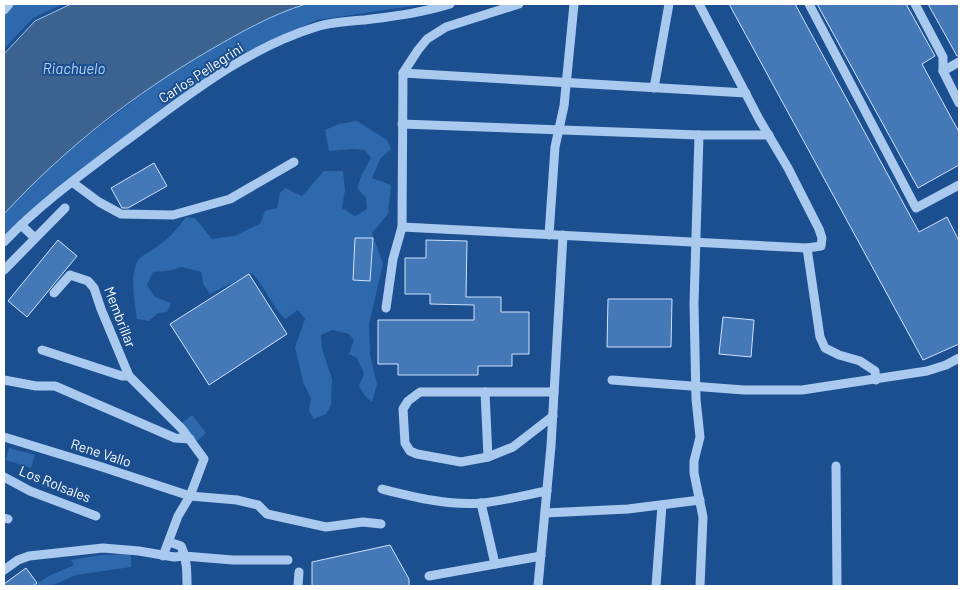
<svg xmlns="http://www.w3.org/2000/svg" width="963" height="590" font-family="Barlow,sans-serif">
  <rect width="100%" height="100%" fill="#1b4f8f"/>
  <g fill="#2e69ad">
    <polygon points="14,4 63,4 33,18 4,49 4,14"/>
    <polygon points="306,4 426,4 317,20 248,51 171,101 55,191 4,238 4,214 30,185 68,151 167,75 229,38 288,9"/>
    <path d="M 357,121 L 387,140 L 391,149 L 380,159 L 372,178 L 391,185 L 388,214 L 372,233 L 383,264 L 369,324 L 370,355 L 377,384 L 372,402 L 365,396 L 359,386 L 364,374 L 357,358 L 349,354 L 354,340 L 349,334 L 332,330 L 321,335 L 322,349 L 332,379 L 331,405 L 326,414 L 314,419 L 309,411 L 311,399 L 303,382 L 295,347 L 305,319 L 298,310 L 285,319 C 271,305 265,287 252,273 L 210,294 L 203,284 L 201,272 L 182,267 L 168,271 L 153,272 L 147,285 L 155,297 L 171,303 L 167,312 L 158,313 L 149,321 L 137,319 C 135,303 128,271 140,258 C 145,253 154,250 159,245 C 170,238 178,228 186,217 L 195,218 L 212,239 L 234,236 L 260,224 L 265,211 L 277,208 L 280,193 L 285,188 L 302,196 L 324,171 L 343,171 L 345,190 L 342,208 L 355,216 L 367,209 L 366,198 L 357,188 L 362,174 L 371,158 L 365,150 L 354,149 L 329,151 L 325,130 L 339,124 Z"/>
    <polygon points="192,415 206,433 196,442 182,423"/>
    <polygon points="9,448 35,455 31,468 6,460"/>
    <polygon points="131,554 131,567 76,575 51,586 33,586 49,576 74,565 71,560 100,555"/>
  </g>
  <path fill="#3c6290" stroke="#9cc4f0" d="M 71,4 L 306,4 C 273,14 241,32 210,50 C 134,94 64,149 4,214 L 4,54 L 35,21 Z"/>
  <g fill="#4478b7" stroke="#cfe3fa">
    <polygon points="729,4 795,4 919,232 947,217 959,241 959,344 923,360"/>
    <polygon points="817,4 906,4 935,56 922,64 959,132 959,165 918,188"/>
    <polygon points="928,4 959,4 959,56 957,56"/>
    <polygon points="154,163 167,186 128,208 122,208 111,188"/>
    <polygon points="355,238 373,238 370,281 353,280"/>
    <polygon points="58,240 77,256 27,317 8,301"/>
    <polygon points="426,240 467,241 466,297 501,297 501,312 529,312 529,354 512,354 512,366 478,366 478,375 398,375 398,364 378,364 378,320 474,320 474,305 430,304 430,294 405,294 405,258 426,258"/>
    <polygon points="249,274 287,334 209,385 170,324"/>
    <polygon points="608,299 672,299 671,347 607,347"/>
    <polygon points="723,317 754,320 751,357 719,354"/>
    <polygon points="390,545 409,579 409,586 312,586 312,562"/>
    <polygon points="26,568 37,583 33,586 4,586 4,584"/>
  </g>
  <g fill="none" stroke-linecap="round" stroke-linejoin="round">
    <g stroke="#a9c9ee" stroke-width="9">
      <polyline points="809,4 916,208 959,185"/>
      <polyline points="915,4 943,57 943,71 959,103"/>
      <polyline points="4,10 9,4"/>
      <polyline points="943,71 959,62"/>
      <polyline points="403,73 746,93"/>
      <polyline points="654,88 669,4"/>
      <polyline points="402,124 699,135 769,135"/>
      <polyline points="699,135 694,304 696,399 700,437 694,461 694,473 703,517 700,586"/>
      <polyline points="72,182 99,202 121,214 173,215 230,199 294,162"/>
      <polyline points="21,225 35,238"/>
      <polyline points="402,227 807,248 821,246 822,238 819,229 788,168 759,119 699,4"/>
      <polyline points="549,235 555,147 564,106 574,4"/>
      <path d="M 4,242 C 40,204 82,174 123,143 C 183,99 244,49 316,27 C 332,22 349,21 365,20 C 395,16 421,13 450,4"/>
      <polyline points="807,248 820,337 825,348 839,355 860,361 875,371 876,380"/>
      <polyline points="4,270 65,208"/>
      <polyline points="54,293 70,275 88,281 94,288 101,309 129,376"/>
      <polyline points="386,308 393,259 402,227 403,73 418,50 427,39 446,27 519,4"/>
      <polyline points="42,350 122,376 129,376 182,429 204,459 190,496 178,516 163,556"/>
      <polyline points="4,380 36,386 55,386 175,438 190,439"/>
      <polyline points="612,380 744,390 802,390 927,371 946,365 959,358"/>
      <polyline points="485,392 488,457"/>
      <polyline points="553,416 513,447 488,457 461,462 417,454 410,451 405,443 403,409 408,401 420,392 554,392"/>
      <polyline points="4,437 102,467 190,496 237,500 258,505 267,514 326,527 363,522 381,524"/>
      <polyline points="836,466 837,586"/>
      <polyline points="4,477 30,491 96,516"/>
      <path d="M 382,489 C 414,497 449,506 482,503 C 503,501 525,495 547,491"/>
      <polyline points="481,503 495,564"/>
      <polyline points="545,513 628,509 700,500"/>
      <polyline points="4,518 8,519"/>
      <path d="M 169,542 L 181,546 C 187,559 187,572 187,586"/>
      <polyline points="4,570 18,560 29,556 103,548 139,551 174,557 184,556 233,560 288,560"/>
      <polyline points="429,576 541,556"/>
      <polyline points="298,586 299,572"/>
      <polyline points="538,586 551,446 563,235"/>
      <polyline points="656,586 662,505"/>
    </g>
  </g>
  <g text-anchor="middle" stroke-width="4" stroke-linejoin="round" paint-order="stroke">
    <g font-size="14" fill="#fff" stroke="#1b4f8f">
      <text transform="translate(201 73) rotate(-33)" y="5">Carlos Pellegrini</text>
      <text transform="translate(120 317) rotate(69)" y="5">Membrillar</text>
      <text transform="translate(101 453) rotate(18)" y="5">Rene Vallo</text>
      <text transform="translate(55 484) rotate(22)" y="5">Los Rolsales</text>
    </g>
    <g font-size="15" font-style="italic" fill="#b5d3f5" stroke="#1b4f8f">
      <text x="74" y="74">Riachuelo</text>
    </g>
  </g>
  <rect width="963" height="590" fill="none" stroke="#ffffff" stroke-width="10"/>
</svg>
